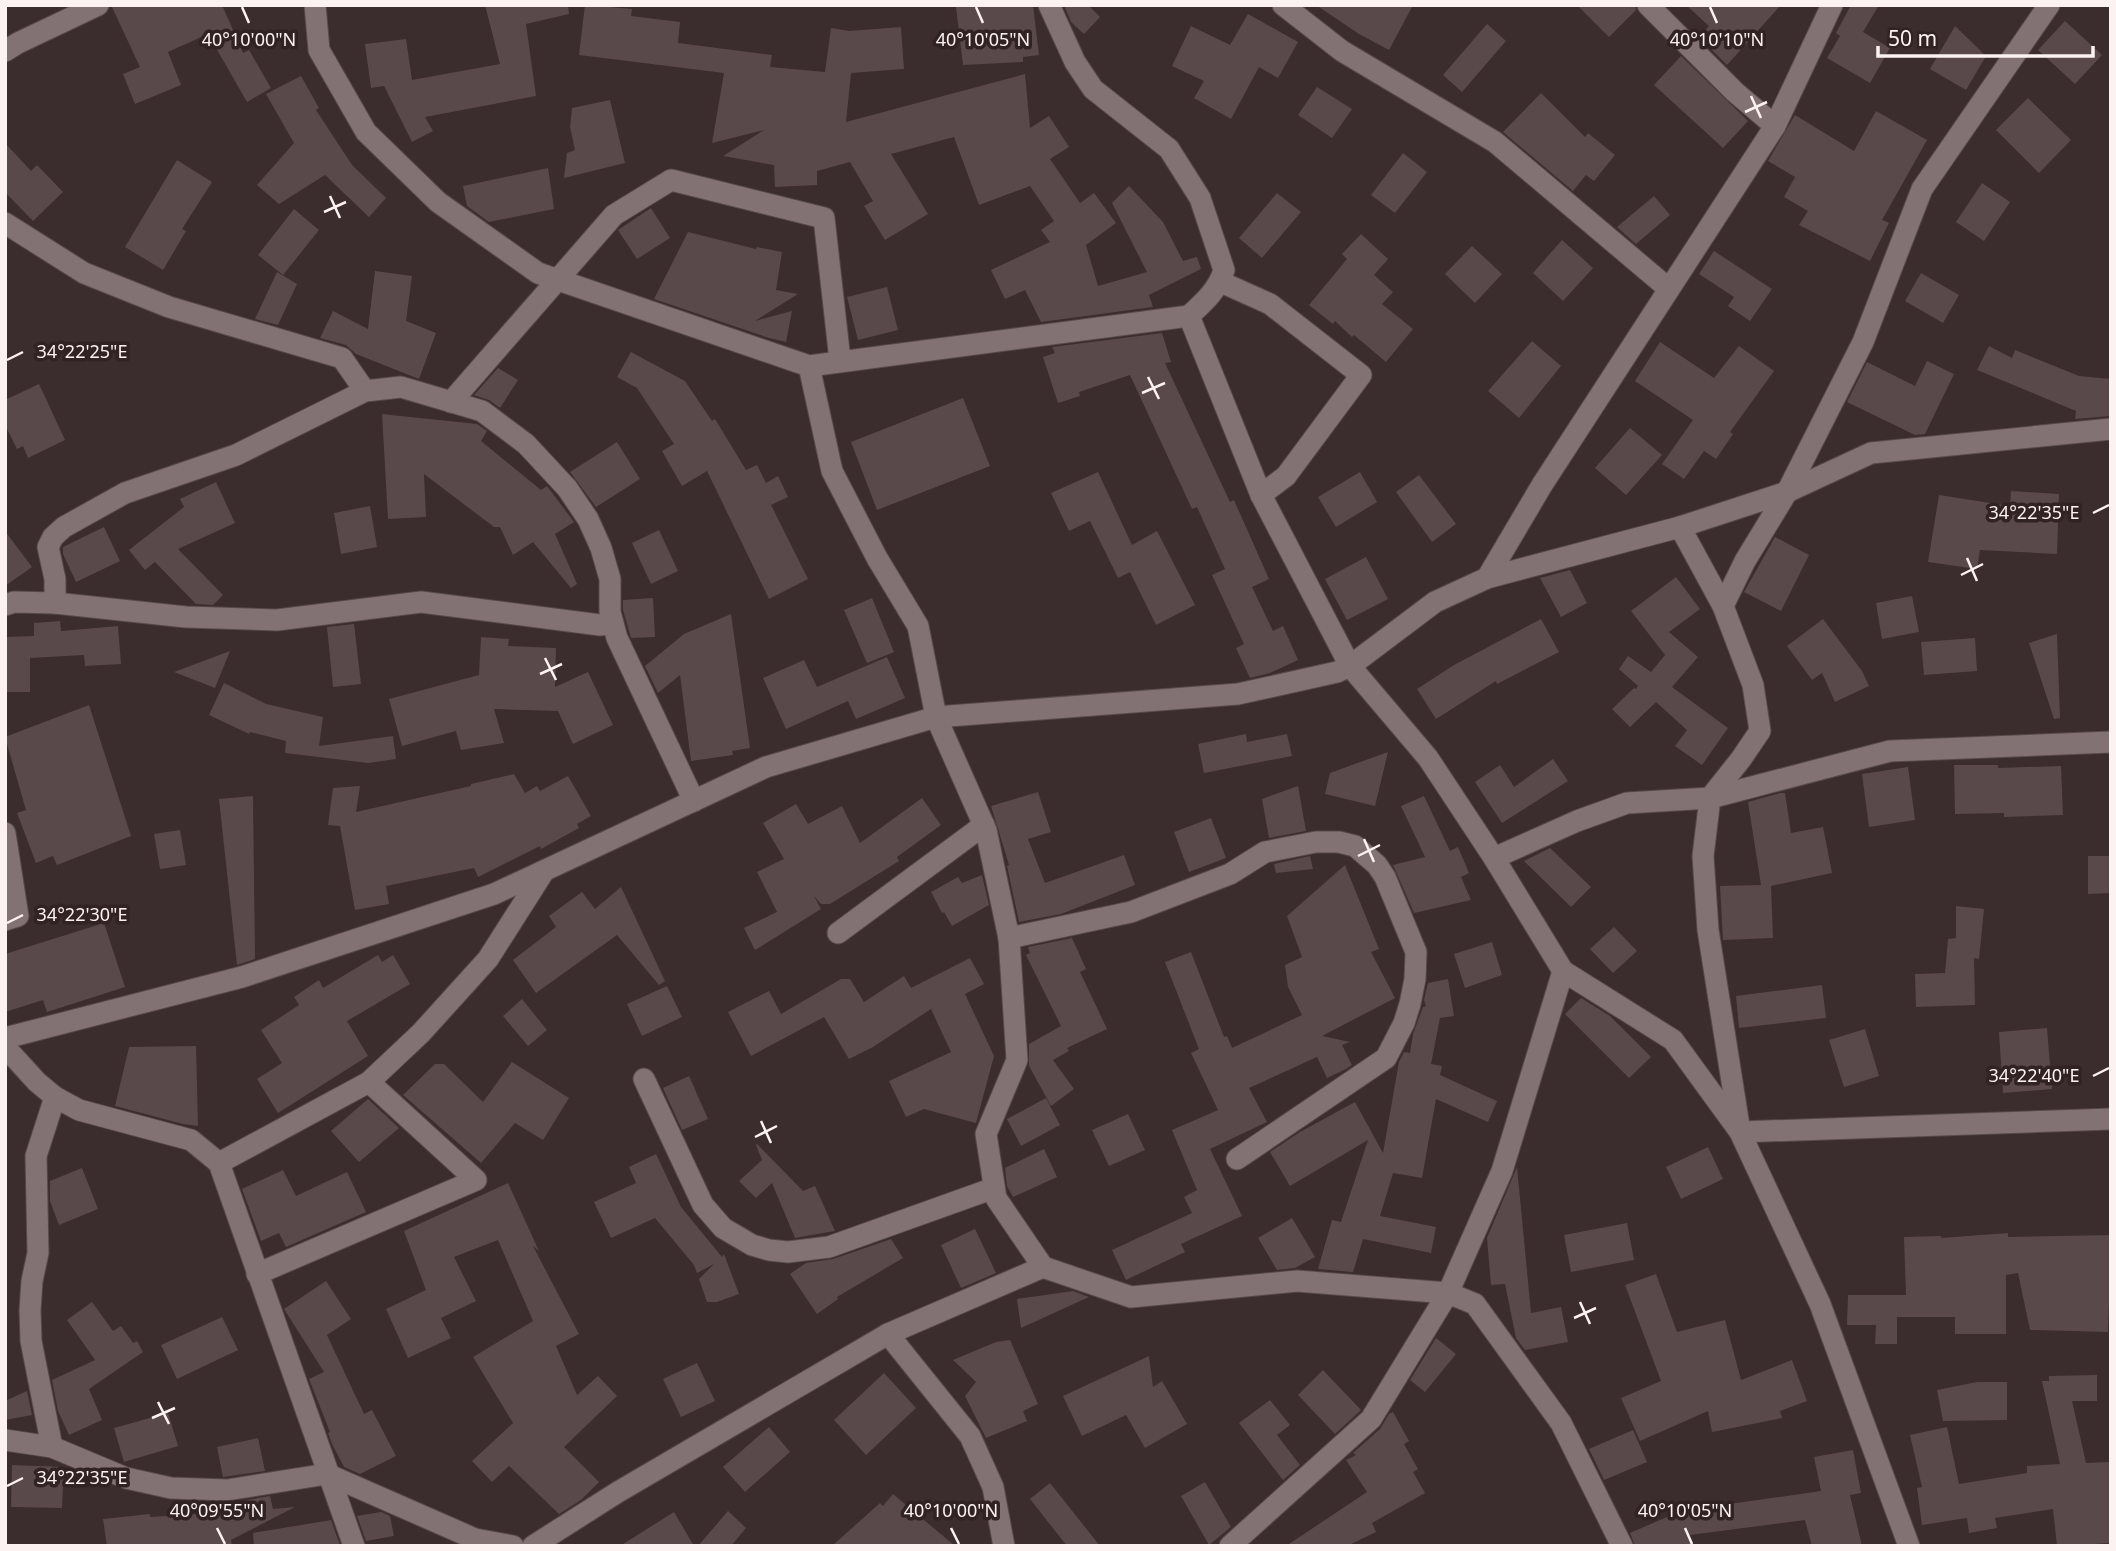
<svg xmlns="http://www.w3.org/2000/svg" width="2116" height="1551" font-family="'Noto Sans',sans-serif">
  <rect width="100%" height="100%" fill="#3b2c2d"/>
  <g fill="#5a494a">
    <polygon points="111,5 222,5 243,53 249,50 271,88 247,102 208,34 168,52 181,85 135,104 123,74 140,67"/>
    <polygon points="485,5 568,5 569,14 526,24 536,96 425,117 433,131 412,142 384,86 371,88 365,44 406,39 412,80 500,64"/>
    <polygon points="585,5 632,9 631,16 680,22 678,43 772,55 770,67 825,72 831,28 849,31 901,27 904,69 851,73 846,122 1025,74 1030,128 1049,116 1069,147 1050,159 1080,203 1094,193 1116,223 1086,245 1098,286 1147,272 1112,203 1129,186 1163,222 1183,261 1197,257 1201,269 1149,295 1153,307 1041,322 1025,290 1005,299 991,270 1050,242 1041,230 1054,221 1030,186 979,205 954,137 891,154 928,214 885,240 864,206 873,201 850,162 817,171 817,185 775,187 774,165 723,156 764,130 712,143 724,73 579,55"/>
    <polygon points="968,5 1033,5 1039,55 1023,57 1023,62 963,65 956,7"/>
    <polygon points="1064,5 1088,5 1100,17 1084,34 1071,22"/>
    <polygon points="1316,5 1413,5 1389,50 1359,34"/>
    <polygon points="1577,5 1635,5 1636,10 1609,37"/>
    <polygon points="1686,5 1781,5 1727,65 1699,37 1709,26"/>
    <polygon points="1851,5 1879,5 1863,32 1890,48 1870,83 1827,58 1840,36 1836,33"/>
    <polygon points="1248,14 1298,42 1278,78 1259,67 1231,119 1194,98 1204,81 1172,66 1191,26 1230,45"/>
    <polygon points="2065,21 2102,55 2075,84 2038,50"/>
    <polygon points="1487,24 1506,41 1462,92 1443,75"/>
    <polygon points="1955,26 1986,56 1966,90 1930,69"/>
    <polygon points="1681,56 1748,121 1723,148 1654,85"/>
    <polygon points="301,76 319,108 316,110 352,165 386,198 369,217 325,175 279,204 257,185 294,143 266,94"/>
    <polygon points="1317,87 1352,109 1332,138 1298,115"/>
    <polygon points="1541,93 1585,137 1588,133 1615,155 1594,181 1586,175 1573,191 1503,132"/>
    <polygon points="2028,98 2071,140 2039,173 1996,130"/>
    <polygon points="610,100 625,163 564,178 567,153 575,150 570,127 572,108"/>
    <polygon points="1876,111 1927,140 1882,220 1889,223 1870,261 1799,225 1808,211 1784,197 1795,177 1768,161 1795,115 1854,151"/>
    <polygon points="5,143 31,171 37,165 63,192 33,221 5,192"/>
    <polygon points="1403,153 1427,172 1395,213 1371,195"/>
    <polygon points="177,160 212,182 182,229 186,231 163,270 125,247"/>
    <polygon points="548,168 554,209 489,222 467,206 463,186"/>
    <polygon points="1982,183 2010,202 1984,241 1956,222"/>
    <polygon points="1277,193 1301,212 1262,258 1239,238"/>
    <polygon points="1654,196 1670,215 1636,244 1617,227"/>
    <polygon points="651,208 670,238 637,259 618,230"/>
    <polygon points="294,209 319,230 283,275 258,255"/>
    <polygon points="688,232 756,249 757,247 782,252 776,290 798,294 755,321 792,311 786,342 769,338 654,299"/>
    <polygon points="1361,234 1388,259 1374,275 1393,292 1382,304 1413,329 1386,362 1354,335 1352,337 1335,321 1333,324 1309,305 1347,259 1342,254"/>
    <polygon points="1562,240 1593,268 1563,301 1533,273"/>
    <polygon points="1472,246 1502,274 1475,303 1445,274"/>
    <polygon points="1714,251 1772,289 1750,321 1728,306 1734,297 1699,274"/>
    <polygon points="375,271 412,276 406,321 436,333 419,379 356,354 346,345 320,338 333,311 368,329"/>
    <polygon points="277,272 297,284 278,325 255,319"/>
    <polygon points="1921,273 1959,295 1943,323 1905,301"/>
    <polygon points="887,287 898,330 858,340 847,297"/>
    <polygon points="1162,333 1171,362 1165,363 1230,502 1234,500 1269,579 1252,587 1273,631 1283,626 1298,660 1270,673 1250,678 1236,648 1244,644 1212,575 1225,569 1197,507 1192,509 1130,375 1079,392 1080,396 1058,403 1043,357 1055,353 1052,347"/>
    <polygon points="1532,341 1561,366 1519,418 1488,391"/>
    <polygon points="1660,342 1714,378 1739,346 1774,371 1730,432 1733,434 1716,459 1704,451 1684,479 1662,464 1693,420 1635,381"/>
    <polygon points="1989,346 2012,358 2015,350 2079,376 2111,379 2111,416 2075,419 2076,411 1977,370"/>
    <polygon points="631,352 685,381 712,421 715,419 746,470 757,465 766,483 778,476 788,497 771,505 808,579 769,599 707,471 682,486 662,451 674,444 637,388 617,377"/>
    <polygon points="1927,361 1954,374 1925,434 1915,435 1847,402 1867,362 1915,386"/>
    <polygon points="498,368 518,380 500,408 489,400 474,395"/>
    <polygon points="39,384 65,440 28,458 23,446 17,449 5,425 5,400"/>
    <polygon points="963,398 990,466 877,510 851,442"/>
    <polygon points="382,414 477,424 487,431 481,441 541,490 547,486 574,522 555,534 577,584 571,588 533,542 513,555 500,527 494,527 424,474 426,517 388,519"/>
    <polygon points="1630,428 1662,455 1626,495 1595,468"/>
    <polygon points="617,442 640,479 596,507 570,472"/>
    <polygon points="1098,472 1132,545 1157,531 1195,605 1156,625 1130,572 1118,578 1090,521 1069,531 1051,493"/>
    <polygon points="1360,472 1377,502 1336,527 1318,497"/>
    <polygon points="1419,475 1456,524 1432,542 1396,492"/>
    <polygon points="216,482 235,523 178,549 223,595 213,605 196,604 155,562 145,570 129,550 184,507 180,499"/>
    <polygon points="2011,491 2059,494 2057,554 1980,550 1977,569 1928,562 1939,495 2010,506"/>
    <polygon points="370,506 377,547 341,554 334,513"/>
    <polygon points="104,527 120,561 76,582 63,554 63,547"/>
    <polygon points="659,530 678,571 651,584 632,543"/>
    <polygon points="5,531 32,567 5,586"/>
    <polygon points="1775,537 1809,555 1781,611 1744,592"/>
    <polygon points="1366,557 1388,599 1347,620 1325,579"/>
    <polygon points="1570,570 1587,603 1561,617 1540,578"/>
    <polygon points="1676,577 1700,609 1669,632 1698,657 1672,687 1728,728 1702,765 1675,746 1687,730 1656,702 1630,727 1612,709 1634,688 1636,689 1638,686 1619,669 1628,656 1651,672 1665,655 1631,611"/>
    <polygon points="1912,596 1919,632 1882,639 1876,603"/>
    <polygon points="653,598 655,637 631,638 623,610 623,600"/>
    <polygon points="872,598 894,652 867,663 844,610"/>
    <polygon points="731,614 750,748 732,751 733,755 691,761 680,675 658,693 645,666 684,634"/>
    <polygon points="1541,619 1559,652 1497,684 1496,681 1436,719 1417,689 1454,665"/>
    <polygon points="1823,619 1862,671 1869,686 1835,702 1822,673 1812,680 1787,646"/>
    <polygon points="60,621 61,631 118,626 121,664 85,666 84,655 30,658 30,692 5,692 5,637 34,636 34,623"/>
    <polygon points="354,624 361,684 333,687 327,627"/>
    <polygon points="2057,634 2060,718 2054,719 2029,643"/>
    <polygon points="481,637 509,639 508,646 556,648 555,687 588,672 613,725 573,744 558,711 494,709 504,743 461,750 456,731 402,746 389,699 479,675"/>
    <polygon points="1975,638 1977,671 1924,675 1921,642"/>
    <polygon points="230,651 215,688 174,672"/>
    <polygon points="887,657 905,698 856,719 848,701 786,729 763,678 804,660 817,687"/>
    <polygon points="224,683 266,704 323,717 319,746 393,736 396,759 368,763 285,753 286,741 250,732 249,734 209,715"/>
    <polygon points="89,705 131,836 57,865 53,856 36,863 17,813 26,810 5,737"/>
    <polygon points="1246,734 1247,742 1287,734 1292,756 1204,773 1198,744"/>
    <polygon points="1388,752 1375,806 1325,794 1330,773"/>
    <polygon points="1553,759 1568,781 1502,823 1475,782 1500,765 1514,787"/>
    <polygon points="1954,765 1998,765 1998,768 2061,766 2063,815 2004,817 2004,813 1955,814"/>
    <polygon points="1908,767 1915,820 1869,827 1862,774"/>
    <polygon points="514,774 525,793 537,786 540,791 568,776 591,816 577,824 579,828 541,849 540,846 478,877 474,868 386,886 389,904 355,910 340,826 328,825 333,788 360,786 356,812 471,786 471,784"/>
    <polygon points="1298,786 1306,831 1269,838 1262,799"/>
    <polygon points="1038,792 1051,832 1028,839 1045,883 1124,855 1135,885 1061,914 1019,922 1007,866 1009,865 991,806"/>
    <polygon points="1780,793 1785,793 1791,833 1823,827 1832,873 1771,886 1773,938 1723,940 1720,886 1761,885 1748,802"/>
    <polygon points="253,796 255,959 237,965 219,799"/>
    <polygon points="1424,796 1450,851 1458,847 1469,873 1461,877 1471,900 1414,913 1393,865 1425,857 1401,806"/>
    <polygon points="922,798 941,825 897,857 899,861 830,904 821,904 814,896 821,909 755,950 744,928 777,912 757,872 784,859 763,823 796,804 808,824 842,806 860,843"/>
    <polygon points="1211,818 1226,858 1189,872 1174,832"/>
    <polygon points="180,830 186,865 160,869 154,834"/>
    <polygon points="1550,848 1591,887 1571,907 1524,861"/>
    <polygon points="1310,856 1313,869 1276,873 1274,864"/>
    <polygon points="2088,856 2111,856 2111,893 2088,894"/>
    <polygon points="1345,865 1379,949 1371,952 1395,998 1322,1036 1350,1042 1342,1045 1352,1065 1346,1069 1327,1078 1317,1057 1249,1088 1267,1122 1210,1149 1242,1216 1181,1244 1185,1252 1126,1280 1112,1250 1192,1213 1184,1197 1197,1190 1172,1130 1218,1110 1191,1053 1199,1049 1165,962 1191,952 1224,1037 1227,1036 1232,1048 1302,1015 1288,987 1285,965 1302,957 1287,916"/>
    <polygon points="982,875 989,905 952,926 944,912 942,913 931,892 958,877 962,883"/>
    <polygon points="621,887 665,981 659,985 617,935 536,993 513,960 556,927 549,916 582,892 595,909"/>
    <polygon points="1956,906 1984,909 1979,959 1974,958 1975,1005 1916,1007 1915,974 1945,973 1948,939 1956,938"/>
    <polygon points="104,923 125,987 47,1012 43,1000 5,1012 5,954"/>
    <polygon points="1614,927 1637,951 1613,973 1590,949"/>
    <polygon points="1072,938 1086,969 1080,972 1107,1029 1067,1048 1069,1051 1053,1060 1074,1089 1051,1106 1029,1066 1029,1044 1061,1026 1026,955 1030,953 1028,947"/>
    <polygon points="1492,942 1502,975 1465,988 1454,954"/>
    <polygon points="378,955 382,962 393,955 410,984 347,1021 368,1056 278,1113 257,1079 282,1063 261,1030 299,1005 294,997 319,980 323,988"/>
    <polygon points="970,958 984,984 965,994 994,1056 976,1123 924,1109 906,1117 889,1081 951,1052 931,1009 873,1047 849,1059 824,1017 751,1056 728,1012 769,991 781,1014 841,979 850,979 864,1002 904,976 911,988"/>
    <polygon points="1448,979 1454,1016 1440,1018 1431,1064 1442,1066 1440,1075 1497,1101 1488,1122 1436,1099 1422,1178 1393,1173 1380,1216 1436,1227 1431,1253 1363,1239 1353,1272 1318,1269 1332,1220 1341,1222 1368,1140 1290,1186 1270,1152 1300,1132 1355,1102 1383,1153 1399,1062 1404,1052 1410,1053 1413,1034 1423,1007 1426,1006 1424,1000 1428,983"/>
    <polygon points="1822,985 1826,1018 1739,1028 1736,996"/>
    <polygon points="667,986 682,1017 642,1036 627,1004"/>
    <polygon points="1581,998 1610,1016 1651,1057 1629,1078 1565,1014"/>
    <polygon points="522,999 547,1030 528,1046 503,1016"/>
    <polygon points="2047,1028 2052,1089 2003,1093 1999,1032"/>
    <polygon points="1865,1029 1879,1076 1844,1087 1829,1040"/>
    <polygon points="196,1046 198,1126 183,1124 115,1106 129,1047"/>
    <polygon points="512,1062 569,1098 543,1140 515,1123 481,1163 403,1095 435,1064 444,1064 483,1102"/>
    <polygon points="689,1076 708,1119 682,1130 663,1088"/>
    <polygon points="1046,1098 1060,1125 1021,1146 1007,1119"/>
    <polygon points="368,1099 399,1128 359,1162 331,1131"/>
    <polygon points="1128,1114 1145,1150 1109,1166 1092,1130"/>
    <polygon points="757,1144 803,1191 815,1186 835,1231 795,1238 772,1183 756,1198 739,1181 762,1160 756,1145"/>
    <polygon points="1708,1147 1723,1179 1681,1199 1666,1167"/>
    <polygon points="1044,1149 1057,1177 1013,1197 1007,1186 1005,1168"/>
    <polygon points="656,1154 681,1207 722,1257 724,1254 739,1294 717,1302 707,1302 699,1279 714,1264 697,1273 694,1265 655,1218 611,1238 594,1202 636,1183 629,1167"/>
    <polygon points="1517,1167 1531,1313 1561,1307 1568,1342 1525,1350 1516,1338 1505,1284 1491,1285 1487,1238"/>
    <polygon points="82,1168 98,1209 59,1225 50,1201 50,1181"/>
    <polygon points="283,1170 296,1196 347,1172 366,1212 286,1247 279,1233 261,1241 242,1189"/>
    <polygon points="508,1183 539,1251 533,1246 579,1334 556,1346 577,1395 598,1376 617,1396 564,1447 599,1482 581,1500 559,1514 509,1466 492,1482 472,1461 513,1423 473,1357 533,1321 498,1240 454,1257 476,1301 441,1318 451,1338 408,1358 386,1309 426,1290 404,1231"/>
    <polygon points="1292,1218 1315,1257 1295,1268 1277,1270 1258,1238"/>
    <polygon points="1627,1223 1634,1260 1571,1272 1564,1235"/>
    <polygon points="975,1229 996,1273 961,1288 941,1245"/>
    <polygon points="2008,1233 2008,1237 2111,1235 2108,1332 2030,1330 2018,1273 2006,1275 2006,1334 1955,1334 1955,1317 1897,1317 1897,1344 1875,1344 1876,1325 1847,1325 1848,1295 1906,1295 1904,1237 1941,1236 1941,1238"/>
    <polygon points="891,1239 903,1258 837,1297 838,1299 817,1314 790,1274 806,1263 833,1259"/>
    <polygon points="1656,1274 1677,1332 1725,1320 1741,1380 1792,1360 1807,1401 1780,1411 1782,1418 1712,1432 1708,1411 1640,1441 1621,1398 1661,1381 1625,1285"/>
    <polygon points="326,1281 351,1319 327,1335 364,1414 372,1410 396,1456 360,1474 344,1467 332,1444 328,1433 330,1432 309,1379 324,1372 284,1309"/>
    <polygon points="1073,1291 1089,1297 1021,1328 1017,1299"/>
    <polygon points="92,1302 113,1331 121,1326 133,1343 137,1341 143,1352 89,1389 102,1420 69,1435 58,1411 52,1380 95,1360 67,1320"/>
    <polygon points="222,1317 238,1350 177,1379 161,1345"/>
    <polygon points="1436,1338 1456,1354 1425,1392 1410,1380"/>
    <polygon points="1010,1340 1038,1404 1023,1411 1027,1421 986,1438 965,1396 976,1382 953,1360 996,1342"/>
    <polygon points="1149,1356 1153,1387 1162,1381 1187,1424 1145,1448 1126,1415 1082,1436 1063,1396"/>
    <polygon points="697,1363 715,1401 681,1417 663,1379"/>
    <polygon points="1323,1370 1361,1410 1335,1434 1298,1395"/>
    <polygon points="884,1373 916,1408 866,1455 834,1420"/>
    <polygon points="2097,1375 2097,1401 2072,1401 2086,1463 2111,1462 2111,1543 2057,1546 2053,1509 1995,1518 1997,1528 1969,1533 1967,1518 1922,1525 1917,1488 1922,1487 1910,1435 1947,1427 1959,1484 2027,1473 2027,1466 2060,1464 2042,1381 2049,1381 2049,1376"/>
    <polygon points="1977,1382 2007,1382 2007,1420 1943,1421 1937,1390"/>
    <polygon points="27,1391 32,1415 5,1420 5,1401"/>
    <polygon points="1270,1400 1290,1425 1277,1435 1300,1465 1283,1480 1239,1423"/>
    <polygon points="1393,1412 1409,1441 1404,1444 1418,1469 1413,1472 1425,1493 1372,1523 1376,1532 1347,1546 1286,1546 1367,1492 1346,1460 1356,1455 1353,1453 1380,1429 1389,1414"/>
    <polygon points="168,1413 178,1446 124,1462 114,1428"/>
    <polygon points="769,1427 790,1452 745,1492 723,1467"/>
    <polygon points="1633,1430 1647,1462 1604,1480 1589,1449"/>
    <polygon points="258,1438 265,1471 223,1477 217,1447"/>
    <polygon points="1853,1450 1861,1493 1850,1495 1862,1546 1812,1546 1805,1520 1690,1535 1694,1546 1635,1546 1630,1533 1681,1511 1821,1491 1814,1457"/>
    <polygon points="12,1465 64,1467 62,1508 11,1507"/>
    <polygon points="1205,1482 1231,1527 1209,1545 1181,1496"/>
    <polygon points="1050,1483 1100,1546 1067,1546 1030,1499"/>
    <polygon points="893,1494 955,1546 832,1546 880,1503 883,1506"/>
    <polygon points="270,1496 273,1509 295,1507 231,1540 232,1546 107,1546 103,1519 150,1514 150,1517 230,1512 229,1503"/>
    <polygon points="728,1511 746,1528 731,1546 698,1546"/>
    <polygon points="381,1512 390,1516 394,1536 366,1541 357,1516"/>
    <polygon points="674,1512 694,1546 620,1546"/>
    <polygon points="331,1520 340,1545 254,1546 253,1533"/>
  </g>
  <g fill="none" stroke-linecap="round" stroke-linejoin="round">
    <defs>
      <g id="street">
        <polyline points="315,5 319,50 366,132 438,202 538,273 809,366 1189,316"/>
        <path d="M 1049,5 L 1075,62 L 1093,89 L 1169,149 L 1200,198 L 1224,270 C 1218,290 1204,302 1189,316 L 1261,495 L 1350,666 L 1428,758 L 1494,858 L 1563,971 L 1673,1040 L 1740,1132 L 2111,1119"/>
        <polyline points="1283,5 1342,51 1495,142 1669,289"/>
        <polyline points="1648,5 1735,92 1775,126"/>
        <polyline points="5,51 18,43 98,5"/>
        <polyline points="5,223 84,273 169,307 342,358 365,391"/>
        <polyline points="1221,282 1270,304 1361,375 1286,476 1261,495"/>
        <polyline points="809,366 832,471 877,558 918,626 936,717 986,830 1009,938 1017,1060 986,1134 996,1198 1043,1267 1131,1297 1297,1281 1448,1293 1475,1304 1561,1423 1622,1546"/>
        <polyline points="451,402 614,215 671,180 824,218 840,360"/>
        <polyline points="1787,492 1863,342 1922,189 2049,5"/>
        <polyline points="1680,527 1723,606"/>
        <polyline points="1487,578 1542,485 1775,126 1832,5"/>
        <polyline points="55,603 55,579 48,547 53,537 64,527 125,493 236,455 365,391 401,387 482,411 526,444 567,488 588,519 601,548 610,579 610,612 617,638 694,801"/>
        <polyline points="5,605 14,602 55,603 186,617 277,620 421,602 600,625 612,624"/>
        <polyline points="5,833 18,916 5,920"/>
        <polyline points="1494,858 1577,821 1627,803 1710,798 1890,751 2111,742"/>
        <polyline points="838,933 984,825"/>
        <polyline points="1009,938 1131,912 1230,874 1265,852 1316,842 1339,842 1355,846 1377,865 1385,877 1416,952 1415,979 1410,1004 1404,1023 1386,1058 1237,1159"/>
        <polyline points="5,1047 37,1082 55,1097 79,1110 191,1140 219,1163 354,1546"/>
        <polyline points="644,1079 703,1205 723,1228 752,1245 769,1250 788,1252 829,1247 994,1188"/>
        <polyline points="219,1163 369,1082 421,1033 488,959 544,871"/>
        <polyline points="257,1274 476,1180 369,1082"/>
        <polyline points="888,1334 970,1436 993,1487 1004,1546"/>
        <polyline points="5,1440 52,1447 126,1478 171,1488 227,1490 327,1474 475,1539 513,1546"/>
        <polyline points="52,1447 31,1341 30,1310 32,1281 38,1253 36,1156 55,1097"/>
        <polyline points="533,1546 618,1492 888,1334 1043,1267"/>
        <polyline points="1230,1546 1371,1419 1448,1293 1502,1171 1563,971"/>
      </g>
      <g id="secondary">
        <polyline points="1787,492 1745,561 1723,606 1753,685 1760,731 1741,759 1710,798 1703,856 1708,930 1740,1132 1820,1304 1909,1546"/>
        <polyline points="5,1038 242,977 494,894 766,767 936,717 1238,694 1337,672 1350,666 1435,602 1487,578 1680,527 1787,492 1871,453 2111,429"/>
      </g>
    </defs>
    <use href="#street" stroke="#56494a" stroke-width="23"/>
    <use href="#secondary" stroke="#56494a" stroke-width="23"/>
    <use href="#street" stroke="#837273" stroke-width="21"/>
    <use href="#secondary" stroke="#837273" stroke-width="21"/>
  </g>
  <path fill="none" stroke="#fcf2f2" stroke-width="2.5" d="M 242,7 L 249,23M 976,7 L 983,23M 1710,7 L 1717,23M 1751,96 L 1761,118M 1745,112 L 1767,102M 330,196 L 340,218M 324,212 L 346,202M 7,360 L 23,352M 1148,377 L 1159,399M 1142,393 L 1165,383M 2093,513 L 2109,505M 1967,558 L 1977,581M 1961,575 L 1983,564M 545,658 L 556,680M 540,674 L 562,664M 1364,839 L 1374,862M 1358,856 L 1380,845M 7,923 L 23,915M 2093,1076 L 2109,1068M 761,1121 L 771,1143M 755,1137 L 777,1126M 1580,1302 L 1590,1324M 1574,1318 L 1596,1308M 158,1402 L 169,1424M 152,1418 L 175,1408M 7,1486 L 23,1478M 217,1528 L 225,1544M 951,1528 L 959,1544M 1685,1528 L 1692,1544"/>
  <g font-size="18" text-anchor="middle" fill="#fcf2f2" stroke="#312223" stroke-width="7" stroke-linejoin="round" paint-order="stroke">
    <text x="249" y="46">40°10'00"N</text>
    <text x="983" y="46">40°10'05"N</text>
    <text x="1717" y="46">40°10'10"N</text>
    <text x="82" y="358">34°22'25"E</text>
    <text x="2034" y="519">34°22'35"E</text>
    <text x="82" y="921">34°22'30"E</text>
    <text x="2034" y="1082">34°22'40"E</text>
    <text x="82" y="1484">34°22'35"E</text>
    <text x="217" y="1517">40°09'55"N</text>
    <text x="951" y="1517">40°10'00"N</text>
    <text x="1685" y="1517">40°10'05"N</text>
  </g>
  <rect width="2116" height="1551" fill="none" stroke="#fcf2f2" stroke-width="14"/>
  <path d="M1878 46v10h215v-10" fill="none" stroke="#fcf2f2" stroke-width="3.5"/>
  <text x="1888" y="46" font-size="21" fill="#fcf2f2" stroke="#312223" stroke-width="5" paint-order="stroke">50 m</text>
</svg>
